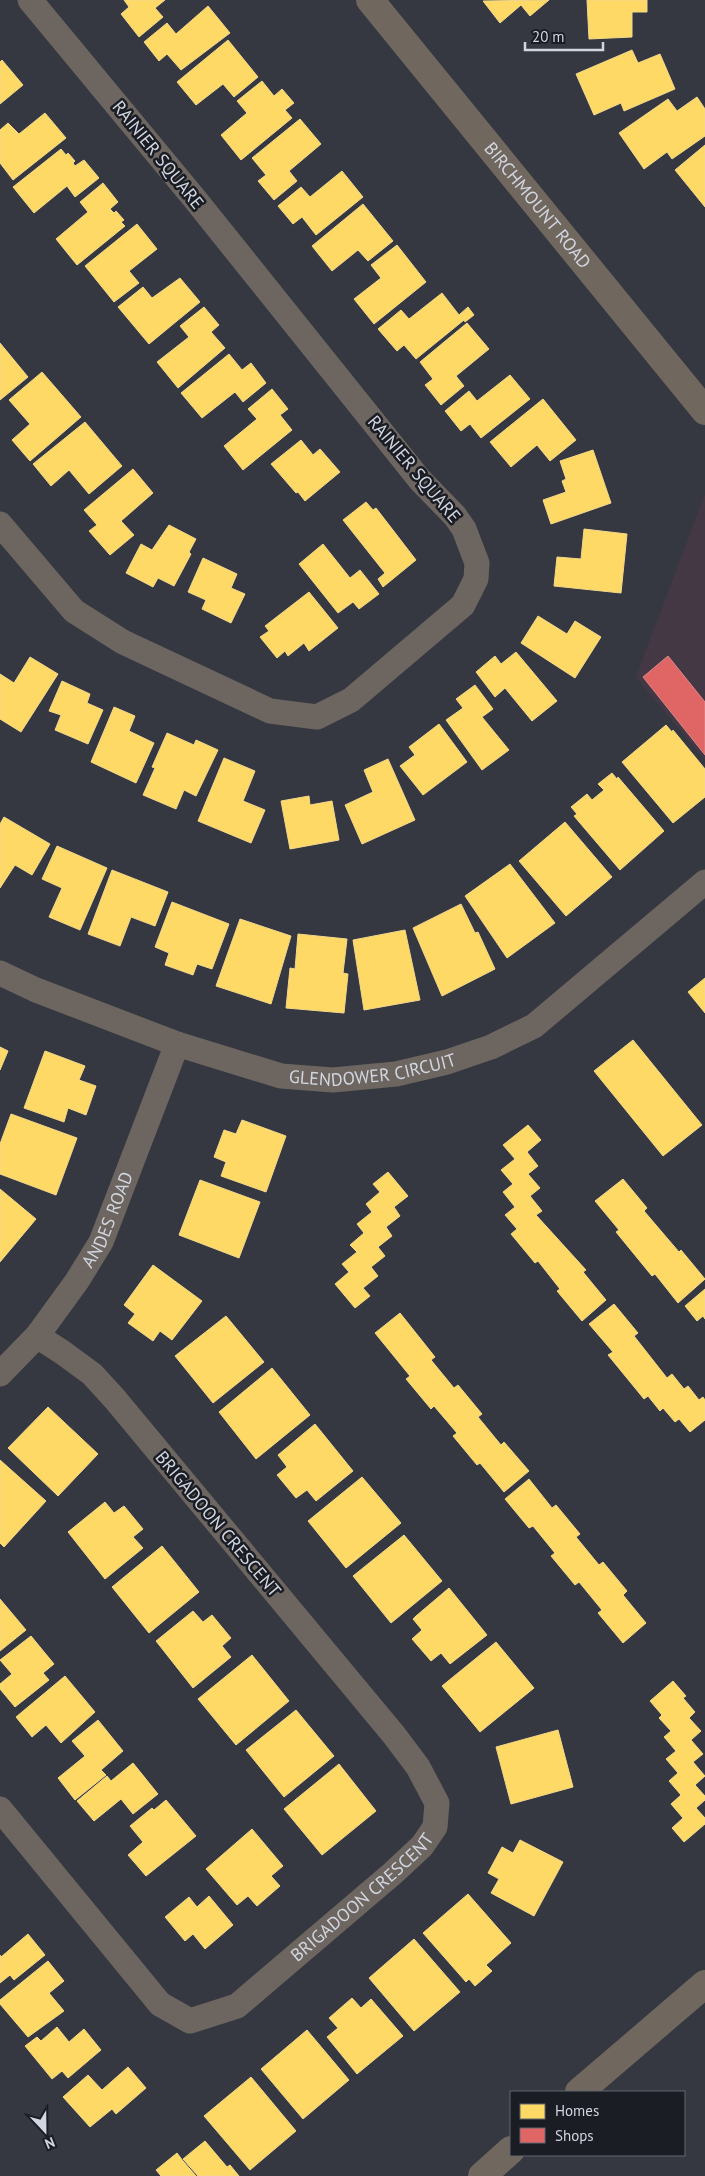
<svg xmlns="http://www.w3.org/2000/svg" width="705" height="2176" font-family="'PT Sans',sans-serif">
  <rect width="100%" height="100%" fill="#353841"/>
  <polygon fill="#443845" points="705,494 705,760 636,677"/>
  <g fill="#ffd966" stroke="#f2d88b">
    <polygon points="124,0 165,0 155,8 163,17 139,37 121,14 129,7"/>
    <polygon points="549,0 530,16 521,5 500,23 483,1"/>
    <polygon points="587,0 647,0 647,12 632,12 632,37 589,39"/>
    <polygon points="208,6 230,33 181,70 167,54 159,61 144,42 167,23 176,34"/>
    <polygon points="228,40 258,77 234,97 223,84 196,105 177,82"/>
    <polygon points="632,50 638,63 660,54 675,89 624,111 621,103 594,115 576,74"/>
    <polygon points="2,60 23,85 0,104 0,62"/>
    <polygon points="262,81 274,96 282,89 294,103 285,110 292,118 241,160 221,135 247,113 237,101"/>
    <polygon points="697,97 705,109 705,136 672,159 667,152 644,169 619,133 668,99 677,111"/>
    <polygon points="45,113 66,138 13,180 0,163 0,130 8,123 19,134"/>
    <polygon points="300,119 321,144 289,171 297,181 274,200 258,181 266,175 252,158"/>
    <polygon points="705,145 705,207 675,170"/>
    <polygon points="61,149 66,155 68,153 75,161 73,163 75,166 84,160 99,178 75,197 67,186 34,213 13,187"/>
    <polygon points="342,171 363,197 316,235 302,217 293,224 278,206 301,187 310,197"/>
    <polygon points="103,183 118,202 110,209 114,213 116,211 124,220 121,222 125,226 77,265 56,239 88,212 80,202"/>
    <polygon points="363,204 393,241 368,261 358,250 332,271 312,246"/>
    <polygon points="137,224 157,249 129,271 139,283 114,302 85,266"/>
    <polygon points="397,245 426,282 374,324 354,299 381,278 371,265"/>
    <polygon points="180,278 200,302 149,344 118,307 143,287 152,298"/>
    <polygon points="442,293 459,315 468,307 474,315 465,322 464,320 416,359 404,345 397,351 378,329 401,310 409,319"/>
    <polygon points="204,307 219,325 211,332 225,348 178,388 157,362 189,337 180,326"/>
    <polygon points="467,323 489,349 456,376 464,386 441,405 425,385 433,379 420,362"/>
    <polygon points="0,343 28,377 0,400"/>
    <polygon points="229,354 242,370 251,363 266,383 243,402 235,392 202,418 181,393"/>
    <polygon points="42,372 81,417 30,461 12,440 30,424 9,400"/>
    <polygon points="510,375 530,399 481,438 470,424 461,431 445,411 469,391 477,401"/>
    <polygon points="272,389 288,409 280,415 292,430 243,470 224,446 257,419 248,409"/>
    <polygon points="543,399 576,440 550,461 537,445 511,467 490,442"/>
    <polygon points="85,422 122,466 89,494 69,470 51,486 33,464"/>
    <polygon points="301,440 313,455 320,449 340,472 305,501 298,492 296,493 271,464"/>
    <polygon points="593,450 611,503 551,524 543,500 566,492 562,481 566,479 560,461"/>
    <polygon points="133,469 153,493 121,521 134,535 110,555 89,531 97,525 84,510"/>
    <polygon points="366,502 373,510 376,508 416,560 383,587 378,579 385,573 343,520"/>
    <polygon points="169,525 196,539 189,552 191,554 174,586 158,578 153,587 126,573 141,544 152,550"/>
    <polygon points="584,529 627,534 621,593 554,586 557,557 581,559"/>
    <polygon points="323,544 350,578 360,570 379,594 359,609 353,602 338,613 299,564"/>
    <polygon points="203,558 237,574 231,588 245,594 231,623 202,609 206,600 188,592"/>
    <polygon points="309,592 338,628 309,651 304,643 288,656 285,651 277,658 260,637 269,631 265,626"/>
    <polygon points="538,616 567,634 575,621 601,637 575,678 521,643"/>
    <polygon points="516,652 557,701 532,721 505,688 495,697 476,672 495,656 501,664"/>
    <polygon points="30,657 58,674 21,732 0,719 0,674 14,683"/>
    <polygon points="62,681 90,694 87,703 103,710 88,744 55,730 61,715 49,711"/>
    <polygon points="475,685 493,709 482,717 509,750 482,770 446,720 463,708 456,699"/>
    <polygon points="114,707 135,716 129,731 154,743 136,783 91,762"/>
    <polygon points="439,724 467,762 423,795 400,766 415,755 409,747"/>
    <polygon points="666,725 672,732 673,730 705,769 705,797 673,823 622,762"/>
    <polygon points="167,733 194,745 196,740 218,750 196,796 184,790 176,809 143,795 155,768 152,767"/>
    <polygon points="224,758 255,771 243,801 265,810 251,843 198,821"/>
    <polygon points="388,759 415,820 362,844 345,805 373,792 364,770"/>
    <polygon points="612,773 617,779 618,777 664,831 620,870 574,816 577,814 571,807 587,794 592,800 604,790 598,784"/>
    <polygon points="309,796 310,805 332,801 339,840 290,849 281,801"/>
    <polygon points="4,817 50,844 32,875 15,865 0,888 0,824"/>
    <polygon points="565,822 612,877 566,916 519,861"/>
    <polygon points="57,846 107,868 80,930 49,917 62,888 42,879"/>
    <polygon points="510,864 555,923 507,958 465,896"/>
    <polygon points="112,870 168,892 155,926 131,917 120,946 88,934"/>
    <polygon points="172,902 229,924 212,969 197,964 193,975 165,965 169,953 155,947"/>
    <polygon points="461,904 475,933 478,932 495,969 442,996 413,928"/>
    <polygon points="240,919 291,936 271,1004 216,986"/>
    <polygon points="405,930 420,1000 364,1010 353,940"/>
    <polygon points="298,934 347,939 343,973 348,974 344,1013 286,1008 290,968 295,969"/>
    <polygon points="705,978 705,1013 688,992"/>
    <polygon points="633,1040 702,1125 663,1156 594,1071"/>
    <polygon points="0,1047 8,1051 0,1070"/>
    <polygon points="45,1051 85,1066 79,1080 96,1086 86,1115 68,1108 64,1122 24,1108"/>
    <polygon points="11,1114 77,1138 56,1195 0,1174 0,1144"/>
    <polygon points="242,1120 286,1136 266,1192 221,1176 226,1162 214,1157 224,1130 236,1134"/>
    <polygon points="528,1125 541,1140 527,1152 538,1166 528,1174 540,1188 530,1196 542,1211 536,1215 586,1270 583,1272 606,1300 582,1321 557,1291 560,1289 538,1261 535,1263 511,1234 517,1229 505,1215 515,1207 503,1192 513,1184 501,1170 515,1159 503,1145"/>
    <polygon points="388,1172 408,1196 394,1207 400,1216 386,1227 392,1236 378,1247 385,1256 371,1267 378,1276 363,1288 370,1296 355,1308 335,1284 349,1272 342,1264 357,1252 350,1245 364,1233 357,1224 372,1212 366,1204 380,1192 373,1184"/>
    <polygon points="623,1179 647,1208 644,1211 679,1252 681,1250 705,1279 678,1303 655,1274 652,1276 616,1232 619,1230 595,1201"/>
    <polygon points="200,1180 260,1202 239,1258 179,1235"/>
    <polygon points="0,1189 36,1219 0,1262"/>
    <polygon points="153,1265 202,1301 172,1340 160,1331 153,1341 128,1323 135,1314 124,1305"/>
    <polygon points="705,1289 705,1319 703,1316 697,1321 685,1306"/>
    <polygon points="614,1304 638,1333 634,1336 667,1378 672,1374 684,1389 688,1386 699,1400 703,1397 705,1400 705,1420 690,1432 679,1419 675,1422 663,1408 660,1411 648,1396 644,1399 608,1355 613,1352 589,1324"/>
    <polygon points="400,1313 435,1357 431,1360 454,1388 458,1385 482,1414 478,1417 501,1445 504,1442 529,1471 504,1492 480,1463 477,1465 453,1436 457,1433 434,1406 431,1409 406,1379 410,1376 375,1333"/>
    <polygon points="226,1316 264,1362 213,1403 175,1356"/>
    <polygon points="272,1368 310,1415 256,1459 219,1412"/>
    <polygon points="48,1407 98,1454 58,1496 8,1448"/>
    <polygon points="315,1424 353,1471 316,1501 307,1490 296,1498 277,1475 287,1467 278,1455"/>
    <polygon points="0,1460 46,1501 4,1547 0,1543"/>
    <polygon points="362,1477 401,1523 346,1568 308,1521"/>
    <polygon points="529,1479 552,1508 556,1505 580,1534 576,1537 599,1565 603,1562 627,1591 623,1595 646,1623 623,1643 598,1613 602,1610 579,1582 575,1585 551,1556 555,1553 533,1526 529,1528 505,1499"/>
    <polygon points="105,1502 114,1513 124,1506 143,1529 133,1537 143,1548 105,1579 68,1532"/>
    <polygon points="404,1535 442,1581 391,1623 353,1576"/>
    <polygon points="162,1546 199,1592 149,1633 112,1587"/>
    <polygon points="449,1588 487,1635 450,1664 441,1653 431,1661 412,1639 422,1630 413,1619 416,1616"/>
    <polygon points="0,1599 26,1630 0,1651"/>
    <polygon points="193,1611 203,1622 212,1615 231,1638 222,1646 231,1657 193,1688 156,1641"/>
    <polygon points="31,1636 54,1664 43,1673 49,1680 15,1707 0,1689 0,1684 12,1674 0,1660"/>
    <polygon points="496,1642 534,1688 480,1732 442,1686"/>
    <polygon points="252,1655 289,1701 236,1745 198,1699"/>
    <polygon points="65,1676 95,1712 61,1743 46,1725 32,1737 16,1717"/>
    <polygon points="673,1681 686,1696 683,1698 695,1712 689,1718 701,1731 691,1740 703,1754 693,1762 705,1776 695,1785 705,1796 705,1800 696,1808 705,1818 705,1824 684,1842 672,1828 683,1818 671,1804 681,1795 669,1781 678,1773 666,1759 676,1751 664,1737 671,1731 659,1718 662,1715 650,1701"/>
    <polygon points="296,1710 334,1756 284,1797 246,1750"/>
    <polygon points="98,1720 123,1751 101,1770 106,1775 75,1800 58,1778 85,1756 72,1741"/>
    <polygon points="558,1730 573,1787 511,1804 496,1747"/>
    <polygon points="133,1763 158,1794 133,1814 121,1799 94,1821 77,1801 107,1776 111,1781"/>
    <polygon points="339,1764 376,1811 322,1855 284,1809"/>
    <polygon points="166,1800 196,1836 146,1876 128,1855 143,1842 130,1826 152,1808 154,1810"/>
    <polygon points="252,1829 283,1866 271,1876 280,1886 257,1906 248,1896 237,1905 206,1869"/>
    <polygon points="520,1840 563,1862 534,1916 491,1893 499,1879 488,1873 502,1847 513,1853"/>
    <polygon points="468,1894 511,1943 486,1965 492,1971 475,1986 469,1979 466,1982 423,1933"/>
    <polygon points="209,1896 233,1925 205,1949 193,1934 185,1941 165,1917 189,1897 197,1907"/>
    <polygon points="28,1934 45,1955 14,1980 10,1975 0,1983 0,1955 1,1957"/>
    <polygon points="414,1939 460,1992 414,2031 369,1978"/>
    <polygon points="48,1961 64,1981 49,1993 64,2011 28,2037 0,2004 0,2000"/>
    <polygon points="352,1998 361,2008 371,1999 403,2036 357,2074 327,2037 338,2028 329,2018"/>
    <polygon points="57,2027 69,2042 84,2029 101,2050 68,2078 62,2071 52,2079 25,2046 37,2037 41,2041"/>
    <polygon points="307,2030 349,2080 303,2119 261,2069"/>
    <polygon points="128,2067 146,2088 116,2114 112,2109 90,2127 63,2097 88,2075 102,2090"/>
    <polygon points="251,2077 296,2131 250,2170 204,2116"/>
    <polygon points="205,2141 227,2167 230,2165 239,2176 198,2176 183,2159"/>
    <polygon points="177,2153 183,2161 196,2176 161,2176 156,2170"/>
  </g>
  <polygon fill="#e06666" stroke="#dc888b" points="668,656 705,702 705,755 643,677"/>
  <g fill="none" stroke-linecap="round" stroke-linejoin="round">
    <g stroke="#6d6660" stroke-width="25">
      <polyline points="0,524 74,611 123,642 270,711 317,717 351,700 463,605 476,579 477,563 464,529 455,516 420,480 194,198 30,0"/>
      <path id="s1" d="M 0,973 L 36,990 L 177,1044 L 281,1076 L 333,1080 L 396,1074 L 447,1062 L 491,1047 L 534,1026 L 705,882"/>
      <path id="s2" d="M 0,1374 L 37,1336 L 77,1281 L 101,1242 L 177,1044"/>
      <path id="s3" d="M 0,1809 L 160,2004 L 190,2021 L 237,2006 L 393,1873 L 422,1846 L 435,1827 L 437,1803 L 418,1767 L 394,1735 L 114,1398 L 92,1374 L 62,1352 L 37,1336"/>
    </g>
    <g stroke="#70675e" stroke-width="28">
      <path id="s4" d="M 370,0 L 705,411"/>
      <polyline points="579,2092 705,1984"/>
      <polyline points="482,2176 511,2150"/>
    </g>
  </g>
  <g text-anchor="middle" stroke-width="5" stroke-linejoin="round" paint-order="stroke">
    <g font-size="18" fill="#d2d6e0" stroke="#1b1d25">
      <text transform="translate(158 155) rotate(51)" y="6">RAINIER SQUARE</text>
      <text dy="6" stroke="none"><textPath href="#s4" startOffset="265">BIRCHMOUNT ROAD</textPath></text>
      <text transform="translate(414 469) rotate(50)" y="6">RAINIER SQUARE</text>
      <text dy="6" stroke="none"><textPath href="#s1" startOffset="392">GLENDOWER CIRCUIT</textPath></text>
      <text dy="6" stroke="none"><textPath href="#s2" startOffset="190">ANDES ROAD</textPath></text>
      <text transform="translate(218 1524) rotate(50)" y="6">BRIGADOON CRESCENT</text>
      <text dy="6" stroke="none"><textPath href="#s3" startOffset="502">BRIGADOON CRESCENT</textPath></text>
    </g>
  </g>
  <rect x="510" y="2091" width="175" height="65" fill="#1b1d25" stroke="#646770"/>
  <rect x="520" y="2104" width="25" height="15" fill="#ffd966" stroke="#646770"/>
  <text x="555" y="2116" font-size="15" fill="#d2d6e0">Homes</text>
  <rect x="520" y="2128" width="25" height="15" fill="#e06666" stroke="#646770"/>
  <text x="555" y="2141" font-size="15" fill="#d2d6e0">Shops</text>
  <g transform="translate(45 2131) rotate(158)" stroke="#1b1d25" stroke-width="4" paint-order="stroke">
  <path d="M0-4L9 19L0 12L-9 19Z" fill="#d2d6e0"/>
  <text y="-8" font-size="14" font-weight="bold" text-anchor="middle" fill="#d2d6e0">N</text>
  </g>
  <path d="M525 42v8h78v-8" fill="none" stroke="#d2d6e0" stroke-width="2.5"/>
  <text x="532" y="42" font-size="15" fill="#d2d6e0" stroke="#1b1d25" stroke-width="4" paint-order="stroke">20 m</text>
</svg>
